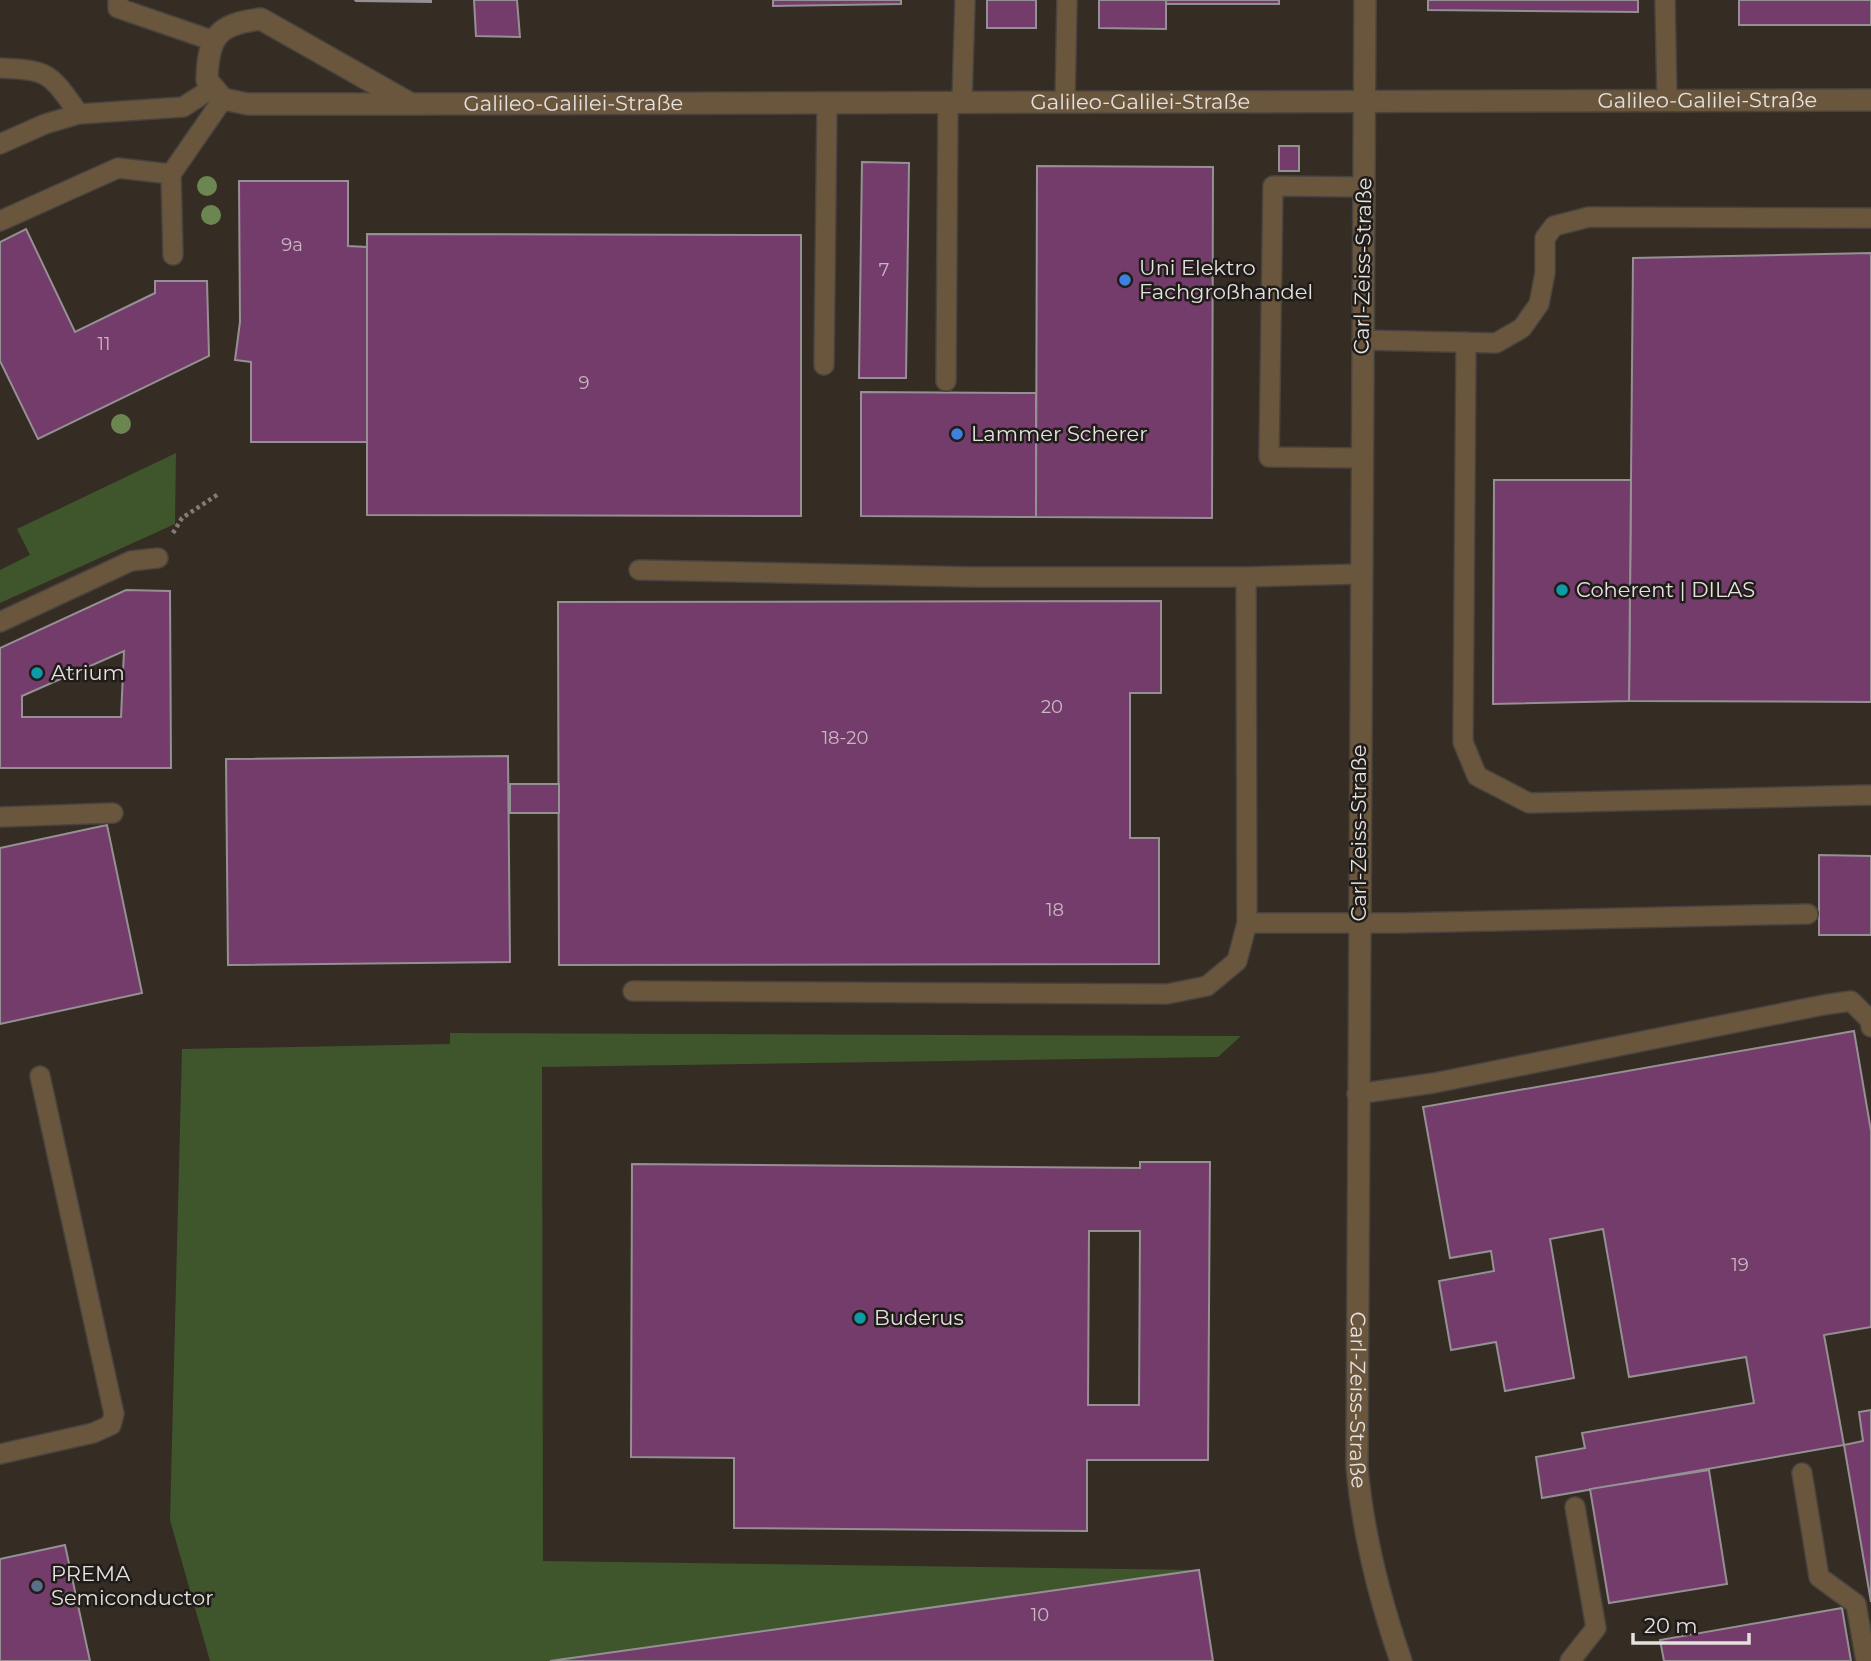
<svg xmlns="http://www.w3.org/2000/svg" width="1871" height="1661" font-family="Montserrat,sans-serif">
  <rect width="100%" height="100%" fill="#292622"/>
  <rect fill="#352c24" x="0" y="0" width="1871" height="1661"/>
  <g fill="#3f552c">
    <polygon points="176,453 175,524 0,603 0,570 30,555 17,529"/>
    <polygon points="450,1033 1241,1036 1218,1057 542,1067 543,1561 1199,1570 550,1661 210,1661 170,1520 182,1049 450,1044"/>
  </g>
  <g fill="#743c6b" stroke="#959094" stroke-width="2" fill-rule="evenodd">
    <polygon points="355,0 431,0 431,2 356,1"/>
    <polygon points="474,0 517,0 520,37 476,36"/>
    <polygon points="773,0 901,0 901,4 773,6"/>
    <rect x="987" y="0" width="49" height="28"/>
    <polygon points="1099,0 1166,0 1166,29 1099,28"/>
    <rect x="1166" y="0" width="113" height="4"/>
    <polygon points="1428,0 1638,0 1638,12 1428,10"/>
    <rect x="1739" y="0" width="132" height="25"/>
    <rect x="1279" y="146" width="20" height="25"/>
    <polygon points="862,162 909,163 906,378 859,378"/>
    <polygon points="1037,166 1213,167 1212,518 1036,517"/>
    <polygon points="239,181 348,181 348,246 367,247 367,442 251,442 251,362 235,360 240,322"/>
    <polygon points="26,229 75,332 155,293 155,281 207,281 209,356 38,439 0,361 0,242"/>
    <polygon points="367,234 801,235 801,516 367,515"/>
    <polygon points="1871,253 1871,702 1629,701 1633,258"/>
    <polygon points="861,392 1036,393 1036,517 861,516"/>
    <polygon points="1494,480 1631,480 1629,701 1493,704"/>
    <path d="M 126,590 L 170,591 L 171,768 L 0,768 L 0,648 ZM 124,651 L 121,717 L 22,717 L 22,696 Z"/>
    <polygon points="1161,601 1161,693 1130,693 1130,838 1159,838 1159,964 559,965 558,602"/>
    <polygon points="508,756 510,962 228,965 226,759"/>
    <rect x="510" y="784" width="49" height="29"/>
    <polygon points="107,825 142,993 0,1024 0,848"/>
    <polygon points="1819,855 1871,856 1871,935 1819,935"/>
    <polygon points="1854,1031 1871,1131 1871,1327 1824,1335 1844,1445 1542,1498 1536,1457 1585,1448 1582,1433 1754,1403 1746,1357 1629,1377 1603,1229 1550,1239 1574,1378 1505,1391 1496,1342 1451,1350 1439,1281 1494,1271 1491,1251 1450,1258 1423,1107"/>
    <path d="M 1140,1162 L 1210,1162 L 1208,1460 L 1087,1460 L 1087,1531 L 734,1528 L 734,1458 L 631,1457 L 632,1164 L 1140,1168 ZM 1089,1231 L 1140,1231 L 1139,1405 L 1088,1405 Z"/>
    <polygon points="1871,1410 1871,1602 1844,1445 1863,1441 1859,1412"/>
    <polygon points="1709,1470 1727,1584 1609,1603 1590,1489"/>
    <polygon points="65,1545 90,1661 0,1661 0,1559"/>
    <polygon points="1199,1570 1213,1661 550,1661"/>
    <polygon points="1842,1608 1851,1661 1664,1661 1660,1640"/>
  </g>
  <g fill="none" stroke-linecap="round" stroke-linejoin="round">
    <defs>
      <g id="lane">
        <polyline points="118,0 118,8 214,41"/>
        <polyline points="1665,0 1667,101"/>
        <path d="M 0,68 C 51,70 50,74 79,114"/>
        <polyline points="962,102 965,0"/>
        <polyline points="1065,102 1067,0"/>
        <polyline points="0,144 45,124 79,114 183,107 214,87"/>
        <polyline points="171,174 173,255"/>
        <polyline points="0,221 118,168 171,174 223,99"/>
        <polyline points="1362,340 1496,343 1522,328 1539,304 1545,273 1545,238 1554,226 1589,217 1871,218"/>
        <polyline points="1466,342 1463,742 1477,776 1529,803 1871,795"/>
        <polyline points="824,365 827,103"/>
        <polyline points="946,381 948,102"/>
        <polyline points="1361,458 1269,457 1273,186 1363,187"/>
        <polyline points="639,570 974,577 1246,577"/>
        <polyline points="0,622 131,561 158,558"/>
        <polyline points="0,817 113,813"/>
        <polyline points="1247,923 1246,577 1359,574"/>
        <polyline points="633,991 1167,994 1207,986 1237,961 1247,923 1398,923 1808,914"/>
        <polyline points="1357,1094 1434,1083 1823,1005 1851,1001 1870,1020 1871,1027"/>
        <polyline points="0,1454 93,1433 111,1425 114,1414 40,1076"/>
        <polyline points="1802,1473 1819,1577 1856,1604 1866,1661"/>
        <polyline points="1570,1661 1596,1628 1575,1507"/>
      </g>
      <g id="street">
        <path id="s1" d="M 1365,0 L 1357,1467 C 1363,1535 1379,1597 1401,1661"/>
        <path id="s2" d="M 411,104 L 261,19 C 217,24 208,37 207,80 L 223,99 L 248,104 L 411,104 L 1871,100"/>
      </g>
    </defs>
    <use href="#lane" stroke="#474440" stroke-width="22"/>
    <use href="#street" stroke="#474440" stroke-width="24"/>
    <polyline stroke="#7f7c79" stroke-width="4.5" stroke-dasharray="3.5 3.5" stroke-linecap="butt" points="173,533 182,518 220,493"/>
    <use href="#lane" stroke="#69563d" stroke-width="19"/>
    <use href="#street" stroke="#69563d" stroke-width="21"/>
  </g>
  <g fill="#6c8652">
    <circle cx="207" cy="186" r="10"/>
    <circle cx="211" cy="215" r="10"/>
    <circle cx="121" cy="424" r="10"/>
  </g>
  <g fill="#3f7fe0" stroke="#201c19" stroke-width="2.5">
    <circle cx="1125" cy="280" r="7"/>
    <circle cx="957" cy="434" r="7"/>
  </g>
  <g fill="#0f9aa8" stroke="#201c19" stroke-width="2.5">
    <circle cx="1562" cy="590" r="7"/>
    <circle cx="37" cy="673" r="7"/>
    <circle cx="860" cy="1318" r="7"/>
  </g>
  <circle fill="#5c6f8a" stroke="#201c19" stroke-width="2.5" cx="37" cy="1586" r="7"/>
  <g text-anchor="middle" stroke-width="5" stroke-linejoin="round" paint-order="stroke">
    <g font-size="18" fill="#c8b8c2">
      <text x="292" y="251">9a</text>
      <text x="884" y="276">7</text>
      <text x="104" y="350">11</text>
      <text x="584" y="389">9</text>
      <text x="1052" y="713">20</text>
      <text x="845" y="744">18-20</text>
      <text x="1055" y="916">18</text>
      <text x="1740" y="1271">19</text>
      <text x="1040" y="1621">10</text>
    </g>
    <g font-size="21" fill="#e4e1df" stroke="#201c19">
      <text dy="7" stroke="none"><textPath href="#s2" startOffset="1776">Galileo-Galilei-Straße</textPath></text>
      <text dy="7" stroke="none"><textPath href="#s2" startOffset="1209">Galileo-Galilei-Straße</textPath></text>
      <text dy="7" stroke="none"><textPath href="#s2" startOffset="642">Galileo-Galilei-Straße</textPath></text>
      <text transform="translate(1363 266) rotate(-89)" y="7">Carl-Zeiss-Straße</text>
      <text transform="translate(1359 833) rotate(-90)" y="7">Carl-Zeiss-Straße</text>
      <text dy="7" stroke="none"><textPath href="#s1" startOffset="1400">Carl-Zeiss-Straße</textPath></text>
    </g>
    <g font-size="21" fill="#e4e1df" stroke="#201c19" text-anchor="start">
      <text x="1139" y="275">Uni Elektro<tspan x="1139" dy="24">Fachgroßhandel</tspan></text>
      <text x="971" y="441">Lammer Scherer</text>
      <text x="1576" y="597">Coherent | DILAS</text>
      <text x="51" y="680">Atrium</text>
      <text x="874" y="1325">Buderus</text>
      <text x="51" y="1581">PREMA<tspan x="51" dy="24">Semiconductor</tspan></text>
    </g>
  </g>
  <path d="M1633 1633v10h116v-10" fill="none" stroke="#e4e1df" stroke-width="3.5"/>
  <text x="1644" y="1633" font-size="21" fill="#e4e1df" stroke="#201c19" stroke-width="5" paint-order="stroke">20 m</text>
</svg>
